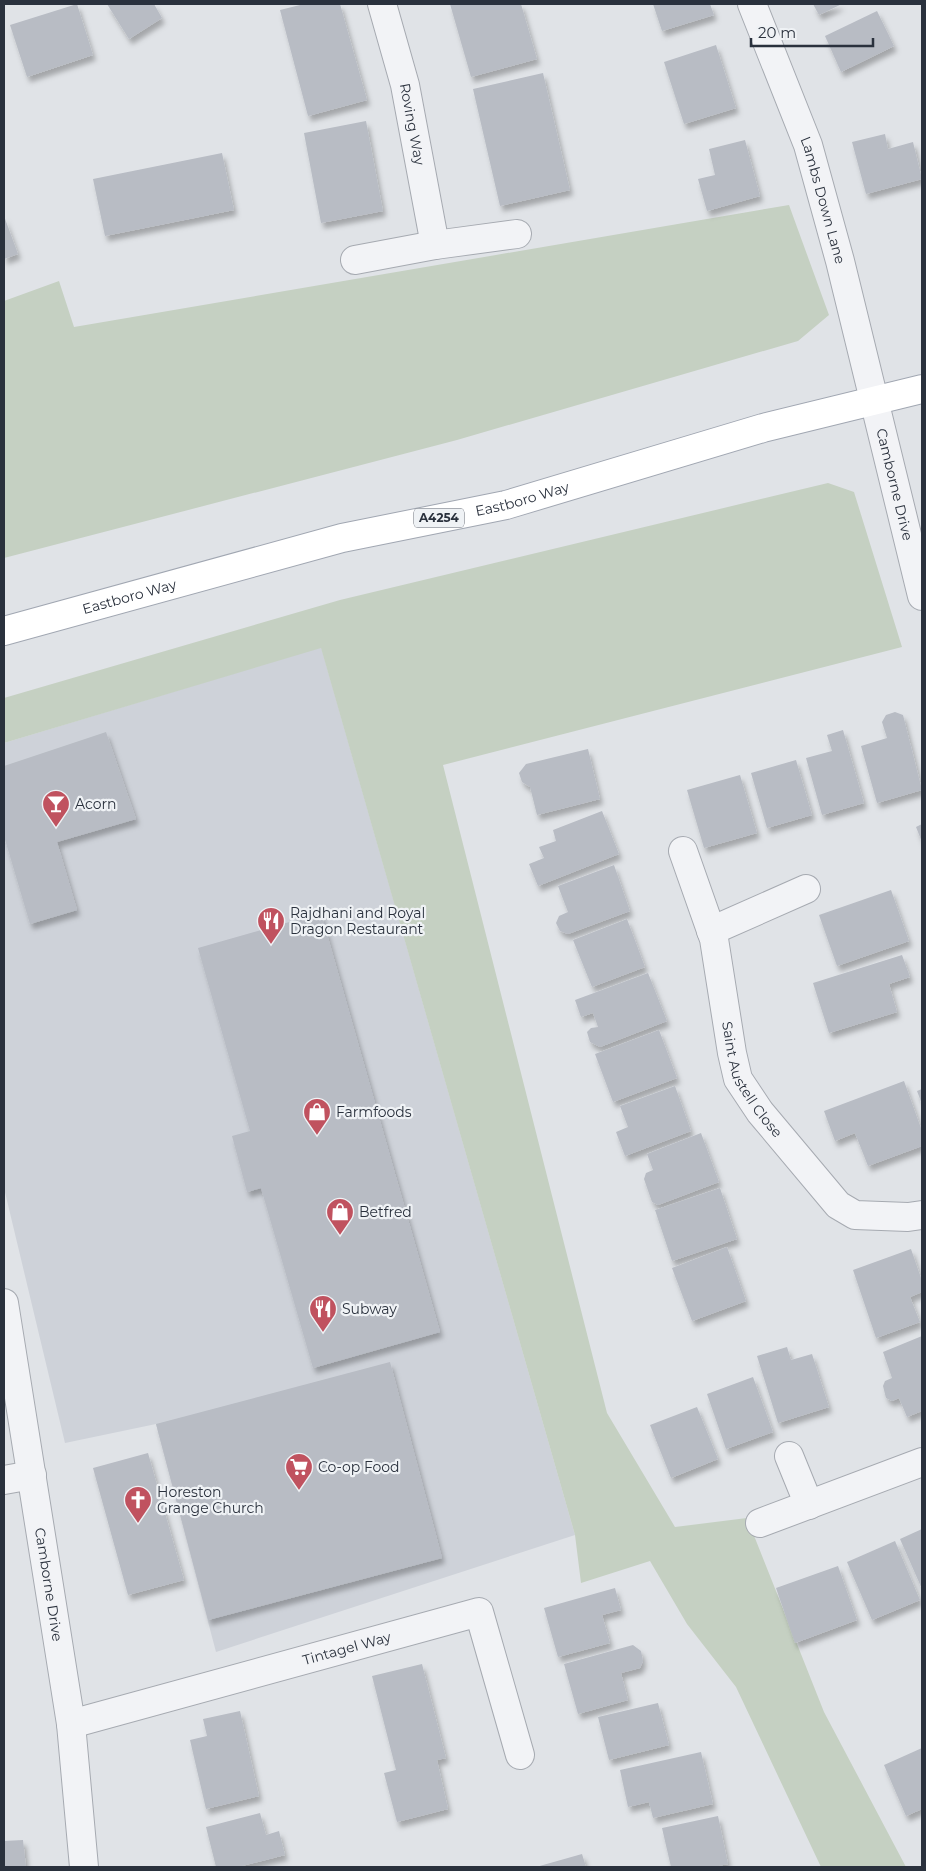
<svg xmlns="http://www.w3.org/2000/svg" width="926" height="1871" font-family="Montserrat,sans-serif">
  <defs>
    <filter id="shadow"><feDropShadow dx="3" dy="5.5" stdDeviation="2.5" flood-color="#0004"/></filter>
  </defs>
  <rect width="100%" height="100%" fill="#e0e3e7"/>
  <polygon fill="#ced2d9" points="321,647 575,1535 216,1652 156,1424 65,1443 4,1188 4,743"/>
  <g fill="#c5d0c2">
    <polygon points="789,205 829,315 798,341 457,440 4,558 4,301 59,281 74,327"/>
    <polygon points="828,483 854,492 902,647 443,765 607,1413 675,1527 747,1518 824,1712 906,1867 821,1867 736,1687 687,1624 650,1561 581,1583 575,1535 321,648 4,743 4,698 340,600"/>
  </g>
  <g fill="#b8bcc4" filter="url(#shadow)">
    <polygon points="77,4 93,55 27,77 10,25"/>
    <polygon points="107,4 154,4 162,18 129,39"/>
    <polygon points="304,4 340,4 367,100 308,116 280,10"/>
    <polygon points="450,4 521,4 537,59 471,77"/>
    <polygon points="653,4 710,4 714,15 662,31"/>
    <polygon points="813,4 842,4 819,15"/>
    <polygon points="877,11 894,46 841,72 825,36"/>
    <polygon points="716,45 736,108 684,124 664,62"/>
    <polygon points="543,73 570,190 500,206 473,89"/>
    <polygon points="366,121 383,211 321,223 304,133"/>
    <polygon points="885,134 888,149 913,142 922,179 866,194 852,142"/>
    <polygon points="745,140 760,196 707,211 698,179 715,175 709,149"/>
    <polygon points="222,153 234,210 105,236 93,179"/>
    <polygon points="4,216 18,254 4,259"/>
    <polygon points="895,712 903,715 922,790 877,803 861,746 887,738 882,722 886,715"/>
    <polygon points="843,730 864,803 822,815 806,758 832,751 827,735"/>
    <polygon points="106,732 136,819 57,842 77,910 30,924 4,836 4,766"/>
    <polygon points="588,749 600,799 537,815 530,787 522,782 519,773 526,764"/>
    <polygon points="796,760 812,815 767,828 751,773"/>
    <polygon points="740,775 757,833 704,848 687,790"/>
    <polygon points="602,811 619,854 538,886 529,864 544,858 539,847 556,841 553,830"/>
    <polygon points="922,824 922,842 916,827"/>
    <polygon points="614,865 630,911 568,934 560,931 556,923 559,916 568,912 558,886"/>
    <polygon points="891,890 909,941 837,966 819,915"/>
    <polygon points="321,913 440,1332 313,1368 261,1188 247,1192 232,1136 250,1131 198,948"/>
    <polygon points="627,919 645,967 592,987 573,940"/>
    <polygon points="902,955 910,977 889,984 897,1012 829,1033 813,983"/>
    <polygon points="648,973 667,1021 600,1047 590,1042 587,1032 591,1028 598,1027 593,1013 581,1017 575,1000"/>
    <polygon points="659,1030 677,1078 613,1102 595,1054"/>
    <polygon points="904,1081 922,1131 922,1146 868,1166 855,1133 835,1141 824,1111"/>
    <polygon points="675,1086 691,1131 625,1156 616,1132 628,1127 620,1106"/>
    <polygon points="922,1089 922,1104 917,1091"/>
    <polygon points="701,1133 719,1182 658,1205 652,1202 644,1179 646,1173 653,1170 647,1154"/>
    <polygon points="720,1188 737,1239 672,1261 655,1210"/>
    <polygon points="727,1247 746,1301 692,1321 672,1268"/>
    <polygon points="911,1249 922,1281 922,1292 910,1297 920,1322 876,1338 853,1270"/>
    <polygon points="922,1336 922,1411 907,1417 899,1398 892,1401 886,1398 883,1386 885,1381 892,1378 883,1352"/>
    <polygon points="787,1347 791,1360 812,1354 829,1407 778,1423 757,1356"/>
    <polygon points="390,1362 442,1558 208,1620 156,1424"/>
    <polygon points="753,1377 773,1432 726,1449 707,1394"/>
    <polygon points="697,1407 718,1459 671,1478 650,1425"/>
    <polygon points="148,1453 184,1580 128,1595 93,1468"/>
    <polygon points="922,1529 922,1589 900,1539"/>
    <polygon points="895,1541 920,1600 872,1620 847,1562"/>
    <polygon points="838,1566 857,1620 795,1643 776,1588"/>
    <polygon points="615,1588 621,1610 602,1615 610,1643 558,1657 544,1608"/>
    <polygon points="633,1645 641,1651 643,1661 640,1668 621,1673 628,1700 578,1714 564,1664"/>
    <polygon points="422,1664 446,1758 437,1760 448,1809 397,1822 384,1773 396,1770 372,1676"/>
    <polygon points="658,1703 669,1745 609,1760 598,1717"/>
    <polygon points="240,1711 259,1796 206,1809 190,1740 207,1736 203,1719"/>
    <polygon points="922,1748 922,1809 906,1816 884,1765"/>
    <polygon points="701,1752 713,1804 653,1818 649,1802 628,1807 620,1770"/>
    <polygon points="260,1813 266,1835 279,1831 285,1855 238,1867 216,1867 206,1827"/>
    <polygon points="718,1816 728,1864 713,1867 671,1867 662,1828"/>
    <polygon points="23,1840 26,1867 4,1867 4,1841"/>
    <polygon points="582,1854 586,1867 536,1867"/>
  </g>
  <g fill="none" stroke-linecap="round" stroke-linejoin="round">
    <defs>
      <g id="minor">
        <path id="s1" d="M 382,4 L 405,85 L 435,245"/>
        <path id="s2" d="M 752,4 L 808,145 L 840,261 L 922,596"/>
        <polyline points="355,260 435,245 517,234"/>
        <path id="s3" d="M 683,851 L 714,939 L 732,1053 L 738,1079 L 760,1112 L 838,1205 L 855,1215 L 908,1217 L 922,1215"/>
        <polyline points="711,931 806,889"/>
        <path id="s4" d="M 4,1303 L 71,1724 L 84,1867"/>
        <polyline points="789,1456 809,1505"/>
        <polyline points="4,1480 32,1475"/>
        <polyline points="760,1523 922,1462"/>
        <path id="s5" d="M 71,1724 L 479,1612 L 520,1755"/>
      </g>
      <g id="primary">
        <path id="s6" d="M 4,631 L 342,538 L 506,505 L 763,428 L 922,389"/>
      </g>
    </defs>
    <use href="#minor" stroke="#a6aab1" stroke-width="30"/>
    <use href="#primary" stroke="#a1a7b2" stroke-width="30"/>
    <use href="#minor" stroke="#f2f3f6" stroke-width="28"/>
    <use href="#primary" stroke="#fff" stroke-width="28"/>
  </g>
  <defs>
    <symbol id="bar-pin" viewBox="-11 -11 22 30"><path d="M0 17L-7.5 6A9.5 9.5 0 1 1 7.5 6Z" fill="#c0525f" stroke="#eff2f5"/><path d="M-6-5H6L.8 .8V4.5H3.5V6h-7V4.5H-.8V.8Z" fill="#fff"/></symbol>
    <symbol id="restaurant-pin" viewBox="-11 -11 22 30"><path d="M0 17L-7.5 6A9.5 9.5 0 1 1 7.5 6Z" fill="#c0525f" stroke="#eff2f5"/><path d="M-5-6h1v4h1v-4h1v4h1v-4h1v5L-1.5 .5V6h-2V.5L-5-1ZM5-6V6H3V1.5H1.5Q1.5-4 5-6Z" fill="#fff"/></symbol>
    <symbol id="shop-pin" viewBox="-11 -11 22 30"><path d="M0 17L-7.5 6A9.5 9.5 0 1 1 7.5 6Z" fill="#c0525f" stroke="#eff2f5"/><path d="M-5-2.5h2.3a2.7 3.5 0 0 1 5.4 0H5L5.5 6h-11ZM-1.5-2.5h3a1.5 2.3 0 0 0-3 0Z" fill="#fff"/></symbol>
    <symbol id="supermarket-pin" viewBox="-11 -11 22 30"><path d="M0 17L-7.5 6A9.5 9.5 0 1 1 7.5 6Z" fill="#c0525f" stroke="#eff2f5"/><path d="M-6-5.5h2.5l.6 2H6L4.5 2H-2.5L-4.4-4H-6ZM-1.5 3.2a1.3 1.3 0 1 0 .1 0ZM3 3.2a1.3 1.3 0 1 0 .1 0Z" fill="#fff"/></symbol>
    <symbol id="church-pin" viewBox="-11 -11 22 30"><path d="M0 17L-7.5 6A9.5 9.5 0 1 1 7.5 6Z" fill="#c0525f" stroke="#eff2f5"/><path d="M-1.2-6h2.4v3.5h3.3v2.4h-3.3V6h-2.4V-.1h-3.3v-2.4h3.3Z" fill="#fff"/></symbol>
  </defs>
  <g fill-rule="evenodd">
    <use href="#bar-pin" x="40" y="788" width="32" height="43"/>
    <use href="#restaurant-pin" x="255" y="905" width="32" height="43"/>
    <use href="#shop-pin" x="301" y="1096" width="32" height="43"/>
    <use href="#shop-pin" x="324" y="1196" width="32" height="43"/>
    <use href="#restaurant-pin" x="307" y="1293" width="32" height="43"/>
    <use href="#supermarket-pin" x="283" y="1451" width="32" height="43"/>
    <use href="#church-pin" x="122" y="1484" width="32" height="43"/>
  </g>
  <g text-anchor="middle" stroke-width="4.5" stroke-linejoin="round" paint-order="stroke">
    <rect fill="#eff2f5" stroke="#656b74" stroke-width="1" x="414" y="508.5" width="50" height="19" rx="4"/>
    <g font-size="12" font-weight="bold" fill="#2a313d">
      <text x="439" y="522">A4254</text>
    </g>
    <g font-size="14" fill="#2a313d" stroke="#eff2f5">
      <text dy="5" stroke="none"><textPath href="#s1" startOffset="124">Roving Way</textPath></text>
      <text dy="5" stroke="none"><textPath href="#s2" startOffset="209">Lambs Down Lane</textPath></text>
      <text dy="5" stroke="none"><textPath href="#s2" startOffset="502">Camborne Drive</textPath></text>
      <text dy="5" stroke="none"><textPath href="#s6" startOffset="535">Eastboro Way</textPath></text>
      <text dy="5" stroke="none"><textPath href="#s6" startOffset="130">Eastboro Way</textPath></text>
      <text dy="5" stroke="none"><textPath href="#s3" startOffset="241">Saint Austell Close</textPath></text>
      <text dy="5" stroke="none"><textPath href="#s4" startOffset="285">Camborne Drive</textPath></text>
      <text dy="5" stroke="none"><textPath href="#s5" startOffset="286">Tintagel Way</textPath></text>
    </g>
    <g font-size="14" fill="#2a313d" stroke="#eff2f5" text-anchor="start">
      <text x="75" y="809">Acorn</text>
      <text x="290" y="918">Rajdhani and Royal<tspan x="290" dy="16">Dragon Restaurant</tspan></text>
      <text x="336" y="1117">Farmfoods</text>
      <text x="359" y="1217">Betfred</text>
      <text x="342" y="1314">Subway</text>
      <text x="318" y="1472">Co-op Food</text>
      <text x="157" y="1497">Horeston<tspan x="157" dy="16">Grange Church</tspan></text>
    </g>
  </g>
  <rect width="926" height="1871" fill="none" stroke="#2a313d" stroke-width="10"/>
  <path d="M751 38v8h122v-8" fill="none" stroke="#2a313d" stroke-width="2.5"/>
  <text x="758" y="38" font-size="15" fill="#2a313d" stroke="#eff2f5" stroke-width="4" paint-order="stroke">20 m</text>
</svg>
